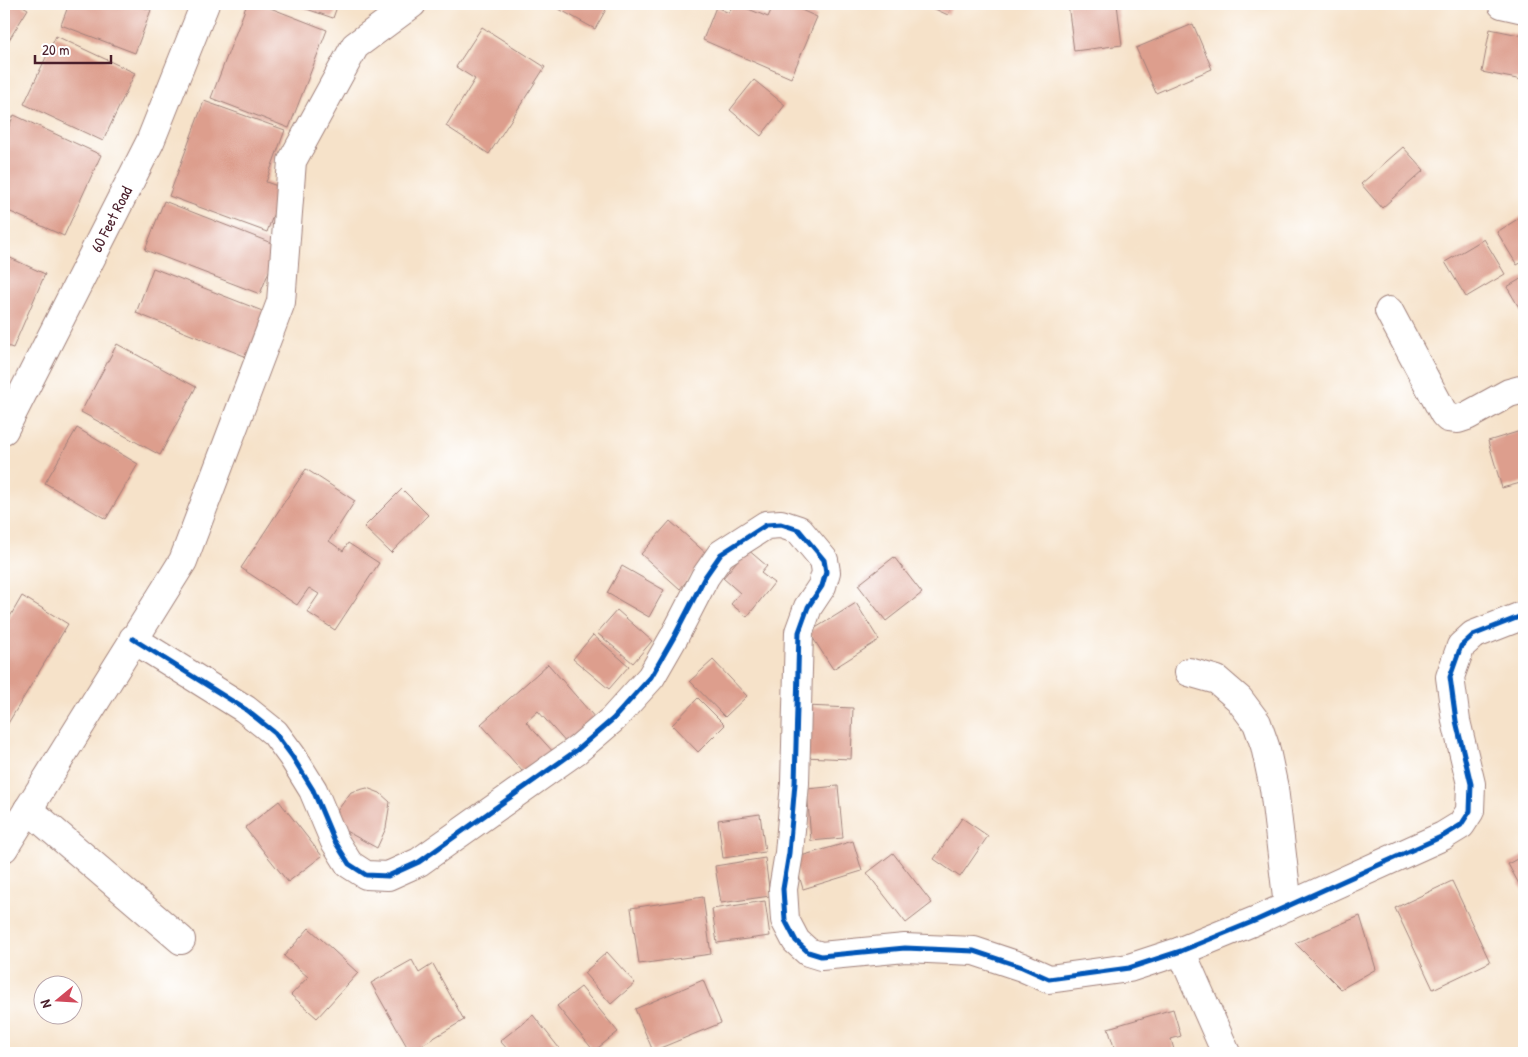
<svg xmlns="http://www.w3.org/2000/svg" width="1528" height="1057" font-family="'Patrick Hand',sans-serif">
  <rect width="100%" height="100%" fill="#fff"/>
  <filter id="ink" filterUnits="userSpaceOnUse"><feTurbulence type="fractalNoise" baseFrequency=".02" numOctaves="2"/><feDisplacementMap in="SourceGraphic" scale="10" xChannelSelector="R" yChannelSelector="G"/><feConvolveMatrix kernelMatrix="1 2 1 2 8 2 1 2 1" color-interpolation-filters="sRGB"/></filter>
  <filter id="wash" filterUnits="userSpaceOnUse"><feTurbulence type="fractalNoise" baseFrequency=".0096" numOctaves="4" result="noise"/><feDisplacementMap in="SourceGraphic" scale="20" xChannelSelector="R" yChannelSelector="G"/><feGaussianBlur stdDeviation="1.12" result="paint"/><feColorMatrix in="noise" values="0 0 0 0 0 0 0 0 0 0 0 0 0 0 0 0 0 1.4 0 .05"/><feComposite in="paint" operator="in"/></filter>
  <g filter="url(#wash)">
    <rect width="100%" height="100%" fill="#f6e2c9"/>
    <g id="blocks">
      <g fill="#dd9e8d">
        <polygon points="4,4 19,4 28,9 4,48"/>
        <polygon points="69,4 134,4 151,10 135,53 61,25"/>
        <polygon points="247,4 260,4 327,30 289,128 211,98"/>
        <polygon points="292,4 338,4 333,18"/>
        <polygon points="550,4 603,4 608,6 595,29"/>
        <polygon points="733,4 736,4 768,17 774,4 788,4 817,17 791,78 703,40 716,7 729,13"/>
        <polygon points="924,4 953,4 948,15"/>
        <polygon points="1068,4 1117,4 1122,45 1074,51"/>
        <polygon points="1193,24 1212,69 1156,93 1136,48"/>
        <polygon points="482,27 545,67 489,154 446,126 475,79 456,67"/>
        <polygon points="1490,29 1524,36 1524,68 1522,80 1482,72"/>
        <polygon points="56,36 135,73 103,141 24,104"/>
        <polygon points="754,80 785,105 761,136 730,110"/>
        <polygon points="204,101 285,130 266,182 283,188 267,232 169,196"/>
        <polygon points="14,115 101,155 64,236 4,209 4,137"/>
        <polygon points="1403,147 1424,170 1382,208 1361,184"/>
        <polygon points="164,201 279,246 260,294 145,250"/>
        <polygon points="1524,215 1524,261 1517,265 1497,232"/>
        <polygon points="1484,239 1505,274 1466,297 1445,262"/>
        <polygon points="4,255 45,274 13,348 4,345"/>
        <polygon points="153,268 270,314 252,359 136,313"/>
        <polygon points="1524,277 1524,316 1507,287"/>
        <polygon points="117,344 196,387 160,455 81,412"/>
        <polygon points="77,428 138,464 106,519 45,483"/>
        <polygon points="1524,430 1524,482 1502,488 1488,441"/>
        <polygon points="306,469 355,501 329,541 343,551 348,543 379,563 335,630 307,612 319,594 309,588 297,605 241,568"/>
        <polygon points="402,489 428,515 391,553 364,527"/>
        <polygon points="670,521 708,555 680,589 641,554"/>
        <polygon points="747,549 767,566 761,573 774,583 747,617 731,604 740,593 723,578"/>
        <polygon points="894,557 922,593 886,621 858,585"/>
        <polygon points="622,566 664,590 649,617 607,593"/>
        <polygon points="22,596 68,624 4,730 4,627"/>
        <polygon points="856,603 879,640 833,669 809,632"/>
        <polygon points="617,610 652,641 633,663 597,633"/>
        <polygon points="593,635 629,666 609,689 573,659"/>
        <polygon points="713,660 747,696 725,717 690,681"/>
        <polygon points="548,664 596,719 568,745 538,711 526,722 556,755 529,779 481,724"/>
        <polygon points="698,698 725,725 698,752 672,725"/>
        <polygon points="805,706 853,708 851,759 803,757"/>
        <polygon points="838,786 843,838 811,841 807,789"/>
        <polygon points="367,788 380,793 390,802 386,828 377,848 329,822 351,792"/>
        <polygon points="279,801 322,856 288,882 245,828"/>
        <polygon points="760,814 765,852 723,858 718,820"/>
        <polygon points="962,818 988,836 960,877 934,859"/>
        <polygon points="853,841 862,871 803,889 794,858"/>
        <polygon points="893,853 932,903 906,923 867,873"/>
        <polygon points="1524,855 1524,893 1508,864"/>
        <polygon points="765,858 770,896 721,903 715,866"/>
        <polygon points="1452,881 1490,962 1433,989 1395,908"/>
        <polygon points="703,897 711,954 639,964 631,908"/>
        <polygon points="765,901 770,936 717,943 712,909"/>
        <polygon points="1360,916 1376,969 1341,989 1295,943"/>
        <polygon points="309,928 358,973 317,1018 291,995 308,977 284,956"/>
        <polygon points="607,952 635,983 611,1004 584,973"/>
        <polygon points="412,960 419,973 433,964 464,1020 410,1052 371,983"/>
        <polygon points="703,980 721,1023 653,1051 635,1009"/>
        <polygon points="581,987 618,1032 594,1051 557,1006"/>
        <polygon points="1173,1009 1181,1036 1171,1039 1175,1053 1116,1053 1108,1028"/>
        <polygon points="533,1015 563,1053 511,1053 500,1041"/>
      </g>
    </g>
  </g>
  <g filter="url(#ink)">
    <use href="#blocks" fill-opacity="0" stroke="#a0807a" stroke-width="1"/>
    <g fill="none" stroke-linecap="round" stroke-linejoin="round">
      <defs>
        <g id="minor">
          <polyline points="1502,4 1524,9"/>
          <polyline points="1389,311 1444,414 1448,418 1458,419 1467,416 1509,393 1524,389"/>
          <polyline points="4,430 150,142 205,4"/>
          <polyline points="133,639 245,709 275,733 292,756 313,790 334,840 349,864 366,875 388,876 419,862 577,750 613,719 651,677 674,637 705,577 721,554 766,525 781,524 799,530 824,560 826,572 822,586 808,607 799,632 795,783 789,853 783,889 785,920 796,941 808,952 821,956 905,948 974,951 1022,967 1049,979 1129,968 1181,951 1257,920 1443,836 1461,825 1470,811 1471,784 1456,721 1450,677 1461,646 1473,635 1524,615"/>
          <polyline points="1189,672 1217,680 1239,699 1257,723 1265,746 1274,788 1288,906"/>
          <polyline points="28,809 181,940"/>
          <polyline points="4,848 183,561 281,302 292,161 355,46 412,4"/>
          <polyline points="1181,951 1226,1053"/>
        </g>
      </defs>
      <use href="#minor" stroke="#a0807a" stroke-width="30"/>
      <use href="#minor" stroke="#fff" stroke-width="28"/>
      <defs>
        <polyline id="cycleway" points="133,639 245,709 275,733 292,756 313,790 334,840 349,864 366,875 388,876 419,862 577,750 613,719 651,677 674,637 705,577 721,554 766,525 781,524 799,530 824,560 826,572 822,586 808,607 799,632 795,783 789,853 783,889 785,920 796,941 808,952 821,956 905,948 974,951 1022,967 1049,979 1129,968 1181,951 1257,920 1443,836 1461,825 1470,811 1471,784 1456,721 1450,677 1461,646 1473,635 1524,615"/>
      </defs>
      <use href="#cycleway" stroke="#fff" stroke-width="8"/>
      <use href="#cycleway" stroke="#0057b8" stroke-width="5"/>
    </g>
  </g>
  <g text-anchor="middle" stroke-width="5" stroke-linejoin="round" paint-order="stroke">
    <g font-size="16" fill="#4a1f2b" stroke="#fff">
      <text transform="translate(111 219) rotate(-63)" y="6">60 Feet Road</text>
    </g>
  </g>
  <rect width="1528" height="1057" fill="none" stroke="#fff" stroke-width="20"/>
  <g transform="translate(58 1000) rotate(252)"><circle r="24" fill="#ffffff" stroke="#b7a5aa"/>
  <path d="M0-4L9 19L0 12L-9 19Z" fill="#d1495b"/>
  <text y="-8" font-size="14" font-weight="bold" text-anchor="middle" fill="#4a1f2b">N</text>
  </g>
  <path d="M35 55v8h76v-8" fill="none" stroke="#4a1f2b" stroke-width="2.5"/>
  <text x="42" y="55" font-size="15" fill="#4a1f2b" stroke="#ffffff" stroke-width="4" paint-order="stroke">20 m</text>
</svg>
